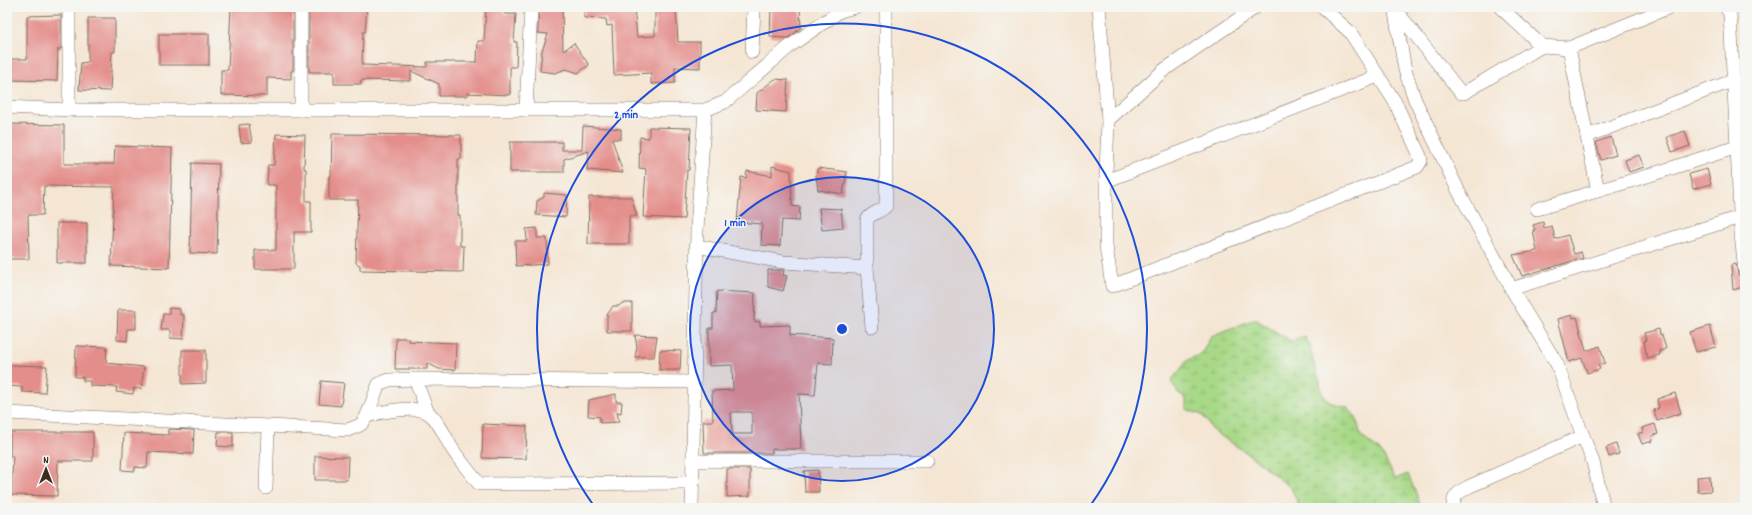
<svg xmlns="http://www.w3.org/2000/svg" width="1752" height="515" font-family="Dekko,sans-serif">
  <defs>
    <pattern id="wetland-marsh" width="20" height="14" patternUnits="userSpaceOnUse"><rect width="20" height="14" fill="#a8d988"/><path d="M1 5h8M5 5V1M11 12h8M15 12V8" fill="none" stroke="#92ba75"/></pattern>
  </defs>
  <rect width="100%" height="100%" fill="#f6f6f2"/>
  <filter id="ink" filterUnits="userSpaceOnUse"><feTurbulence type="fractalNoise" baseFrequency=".025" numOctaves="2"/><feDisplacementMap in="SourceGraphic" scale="8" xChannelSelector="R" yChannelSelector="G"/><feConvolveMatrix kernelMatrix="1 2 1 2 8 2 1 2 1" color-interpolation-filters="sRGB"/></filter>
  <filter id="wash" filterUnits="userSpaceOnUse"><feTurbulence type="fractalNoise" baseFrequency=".012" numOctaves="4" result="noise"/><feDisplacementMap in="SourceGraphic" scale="16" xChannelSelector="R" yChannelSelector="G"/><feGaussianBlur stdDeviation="0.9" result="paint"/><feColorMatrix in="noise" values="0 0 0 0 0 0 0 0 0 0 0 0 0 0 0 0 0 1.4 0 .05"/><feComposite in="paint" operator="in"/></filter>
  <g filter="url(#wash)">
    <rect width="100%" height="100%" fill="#f5e6d4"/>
    <polygon fill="url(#wetland-marsh)" stroke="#728253" points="1255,319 1291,341 1305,337 1310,345 1313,362 1319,378 1322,393 1329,402 1347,407 1356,417 1361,436 1382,453 1395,479 1408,474 1422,508 1300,508 1291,488 1247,453 1213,431 1207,421 1202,415 1186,409 1186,399 1178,393 1171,381 1188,360 1202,353 1211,336"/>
    <g id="blocks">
      <g fill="#e48e8b" fill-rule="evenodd">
        <polygon points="231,7 293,7 293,71 291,71 291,79 267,78 267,96 221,95 221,70 228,70"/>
        <polygon points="309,7 367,7 365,32 363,32 362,65 427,67 427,62 477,62 478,41 484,41 486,7 502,7 505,14 516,14 514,42 517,42 516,67 510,67 510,95 467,93 467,96 439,96 439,84 411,71 411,81 361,80 361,84 334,84 334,72 309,72"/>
        <polygon points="539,7 562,7 563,51 574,43 589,65 578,73 566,69 555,73 540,71 542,51 548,34 538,33"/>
        <polygon points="584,7 634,7 637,37 655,36 655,7 676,7 678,42 700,42 700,68 675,67 675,83 651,84 651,73 614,75 612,25 607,26 606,19 584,18"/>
        <polygon points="771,7 800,7 801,28 788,38 770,37"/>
        <polygon points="61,15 61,49 58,49 57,81 11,80 11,59 27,59 27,16"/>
        <polygon points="88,18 115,18 115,52 112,52 110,91 79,90 81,63 88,62"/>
        <rect x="159" y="34" width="50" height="31"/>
        <polygon points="775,79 788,80 786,112 756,110 757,93"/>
        <polygon points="7,124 64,125 64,164 114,164 115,146 172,148 169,268 111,266 114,187 44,186 43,215 28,215 29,259 7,259"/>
        <polygon points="249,124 252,142 241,143 239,125"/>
        <polygon points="583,126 621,129 621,139 612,139 623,173 587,170 589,151 564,159 564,172 510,172 510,142 562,142 562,150 582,150"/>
        <polygon points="649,127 691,128 689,170 687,170 684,219 643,217 646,169 639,168 640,137 649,138"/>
        <polygon points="1685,131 1690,146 1672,152 1667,137"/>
        <polygon points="276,134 305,135 304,169 306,169 306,201 311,201 311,232 294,232 294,269 255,269 255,250 276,250 276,185 267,185 268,165 274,165"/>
        <polygon points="332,134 461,135 461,159 458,159 458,215 460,215 460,246 464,246 463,272 360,270 360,265 356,263 358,200 329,200 329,176 331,176"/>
        <polygon points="1611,137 1616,155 1601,160 1596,142"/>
        <polygon points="1639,155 1644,167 1629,172 1625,160"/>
        <polygon points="192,163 219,164 217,254 190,253"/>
        <polygon points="772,166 791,171 792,206 800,207 799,221 782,220 780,246 761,245 762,224 737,222 741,177 746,178 747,171 772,176"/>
        <polygon points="818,168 847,172 843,194 818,190 816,175"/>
        <polygon points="1707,169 1711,184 1693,189 1689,174"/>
        <polygon points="544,193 567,195 566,217 536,215 537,201 544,197"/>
        <polygon points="589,197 631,197 637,216 629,216 629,244 588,244"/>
        <polygon points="819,208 841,209 843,228 822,230"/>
        <polygon points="1543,222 1544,228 1552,226 1555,239 1568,235 1574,254 1581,252 1583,258 1522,276 1513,255 1537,251 1533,230 1535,230 1533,225"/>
        <rect x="57" y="223" width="30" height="40"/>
        <polygon points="537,228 537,238 547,238 548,264 516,266 515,241 527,241 526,229"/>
        <polygon points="1736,264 1738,275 1742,278 1743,287 1733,290 1731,265"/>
        <polygon points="768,270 784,270 783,275 787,276 783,291 768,287"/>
        <path d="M 717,291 L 755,293 L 754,321 L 760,322 L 760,326 L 790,325 L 790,335 L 833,338 L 832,364 L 818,363 L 815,395 L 799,394 L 801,449 L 772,449 L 772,453 L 704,453 L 703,421 L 713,421 L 712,391 L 733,390 L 732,365 L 709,366 L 709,328 L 713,328 L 713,313 L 716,313 ZM 731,412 L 752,412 L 752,434 L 732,434 Z"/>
        <polygon points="622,303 632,303 632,331 607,331 607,315 613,306 619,306"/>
        <polygon points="169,308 180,309 180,315 184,315 183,339 170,338 170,330 161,330 163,314 169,314"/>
        <polygon points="118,310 136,310 136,329 128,329 127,341 117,340"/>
        <polygon points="1572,315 1573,318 1577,317 1586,351 1600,346 1605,363 1598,365 1600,369 1587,373 1582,358 1569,362 1558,319"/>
        <polygon points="1710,326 1716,347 1696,352 1690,332"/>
        <polygon points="1659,329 1660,335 1662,335 1666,349 1659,351 1660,355 1647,358 1644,341 1646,341 1644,333"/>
        <polygon points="635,335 657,336 654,357 635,357 637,347"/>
        <polygon points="396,338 408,338 408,341 456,343 455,370 439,369 427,363 427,369 395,369"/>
        <polygon points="76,346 107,347 106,363 144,367 141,389 134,388 133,394 116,392 117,387 90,386 90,381 83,381 83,377 75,377"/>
        <polygon points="182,350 206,350 206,383 182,384"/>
        <polygon points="660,350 681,351 680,370 659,370"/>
        <polygon points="8,365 47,366 45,393 22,392 22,387 7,386"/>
        <polygon points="321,381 344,383 341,406 319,404"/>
        <polygon points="1675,393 1681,413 1657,421 1654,410 1659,408 1657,399"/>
        <polygon points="616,394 616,402 622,402 621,413 617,412 619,422 600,423 600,417 588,416 589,400"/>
        <polygon points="483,424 527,426 526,459 482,458"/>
        <polygon points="1655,424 1658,434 1652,436 1653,441 1642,444 1638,434 1643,432 1642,428"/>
        <polygon points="168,429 194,430 193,454 148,452 147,468 135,467 135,471 122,470 124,433 168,435"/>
        <polygon points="10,432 93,432 93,461 58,461 57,496 11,495 13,456 10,456"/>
        <polygon points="218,432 233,432 233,447 217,446"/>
        <polygon points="1616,444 1619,454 1609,457 1606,448"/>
        <polygon points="315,456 348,457 347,480 315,480"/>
        <polygon points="727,469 750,469 750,496 727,497"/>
        <polygon points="818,470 819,492 805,492 804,471"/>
        <polygon points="1710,476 1711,491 1698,492 1697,477"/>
      </g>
    </g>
  </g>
  <g filter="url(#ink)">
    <use href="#blocks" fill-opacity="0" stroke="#7c6c5e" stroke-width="1"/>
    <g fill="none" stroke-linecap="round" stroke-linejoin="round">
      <defs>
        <g id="minor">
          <polyline points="301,7 301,110"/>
          <polyline points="1099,7 1108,120"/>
          <polyline points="1256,7 1164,70 1108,120 1106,173 1106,246 1112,286 1417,167 1421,161 1420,156 1395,102 1350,32 1322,7"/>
          <polyline points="1394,7 1405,70 1415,100 1458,190 1515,295 1557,364 1577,420 1593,462 1604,508"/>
          <polyline points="1500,7 1542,46 1569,48 1670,7"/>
          <polyline points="1395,9 1461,93 1464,93 1542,46"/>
          <polyline points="1569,48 1598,191"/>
          <polyline points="752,52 754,7"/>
          <polyline points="7,107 69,110 705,110 725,102 790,46 840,11 855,7"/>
          <polyline points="69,110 69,7"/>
          <polyline points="526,110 531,7"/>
          <polyline points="1587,136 1732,81"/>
          <polyline points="1737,147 1741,234 1745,271"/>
          <polyline points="1106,181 1378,76"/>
          <polyline points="1537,209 1647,176 1737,147 1730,14 1726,7"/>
          <polyline points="696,246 783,262 867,268"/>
          <polyline points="1511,289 1740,217"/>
          <path d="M 872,327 L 867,268 L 867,220 C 871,212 881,212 886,206 L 886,7"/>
          <polyline points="415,379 428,413"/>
          <path d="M 7,413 L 348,430 C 352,428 356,427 360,425 C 368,420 374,394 379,384 L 389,380 L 420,379 L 694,382"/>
          <path d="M 367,416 C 381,412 417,404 430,414 C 440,423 445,436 451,447 C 459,460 470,472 479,484 L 693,483"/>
          <polyline points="693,461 927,461"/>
          <polyline points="266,488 268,427"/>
          <polyline points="692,508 697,229 705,110"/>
          <path d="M 1454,508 C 1451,497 1459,492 1468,487 L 1583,436"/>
        </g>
      </defs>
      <use href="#minor" stroke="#7c6c5e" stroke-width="14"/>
      <use href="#minor" stroke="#fff" stroke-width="13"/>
    </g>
  </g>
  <circle cx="842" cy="329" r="152" fill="#1d4ed8" fill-opacity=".12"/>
  <g fill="none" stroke="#1d4ed8" stroke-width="2">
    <circle cx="842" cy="329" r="152"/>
    <path d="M594 506A305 305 0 1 1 1090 506"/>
  </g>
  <circle cx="842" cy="329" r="6" fill="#1d4ed8" stroke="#f6f6f2" stroke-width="2"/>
  <g font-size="12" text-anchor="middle" font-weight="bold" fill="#1d4ed8" stroke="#f6f6f2" stroke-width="3" stroke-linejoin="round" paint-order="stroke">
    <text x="626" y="118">2 min</text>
    <text x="735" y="226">1 min</text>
  </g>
  <rect width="1752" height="515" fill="none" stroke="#f6f6f2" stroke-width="24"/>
  <g transform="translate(46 469)" stroke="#f6f6f2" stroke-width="3" paint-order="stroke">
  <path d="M0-3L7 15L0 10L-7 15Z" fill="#3b2a1e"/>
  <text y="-6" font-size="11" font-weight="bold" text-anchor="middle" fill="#3b2a1e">N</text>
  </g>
</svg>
